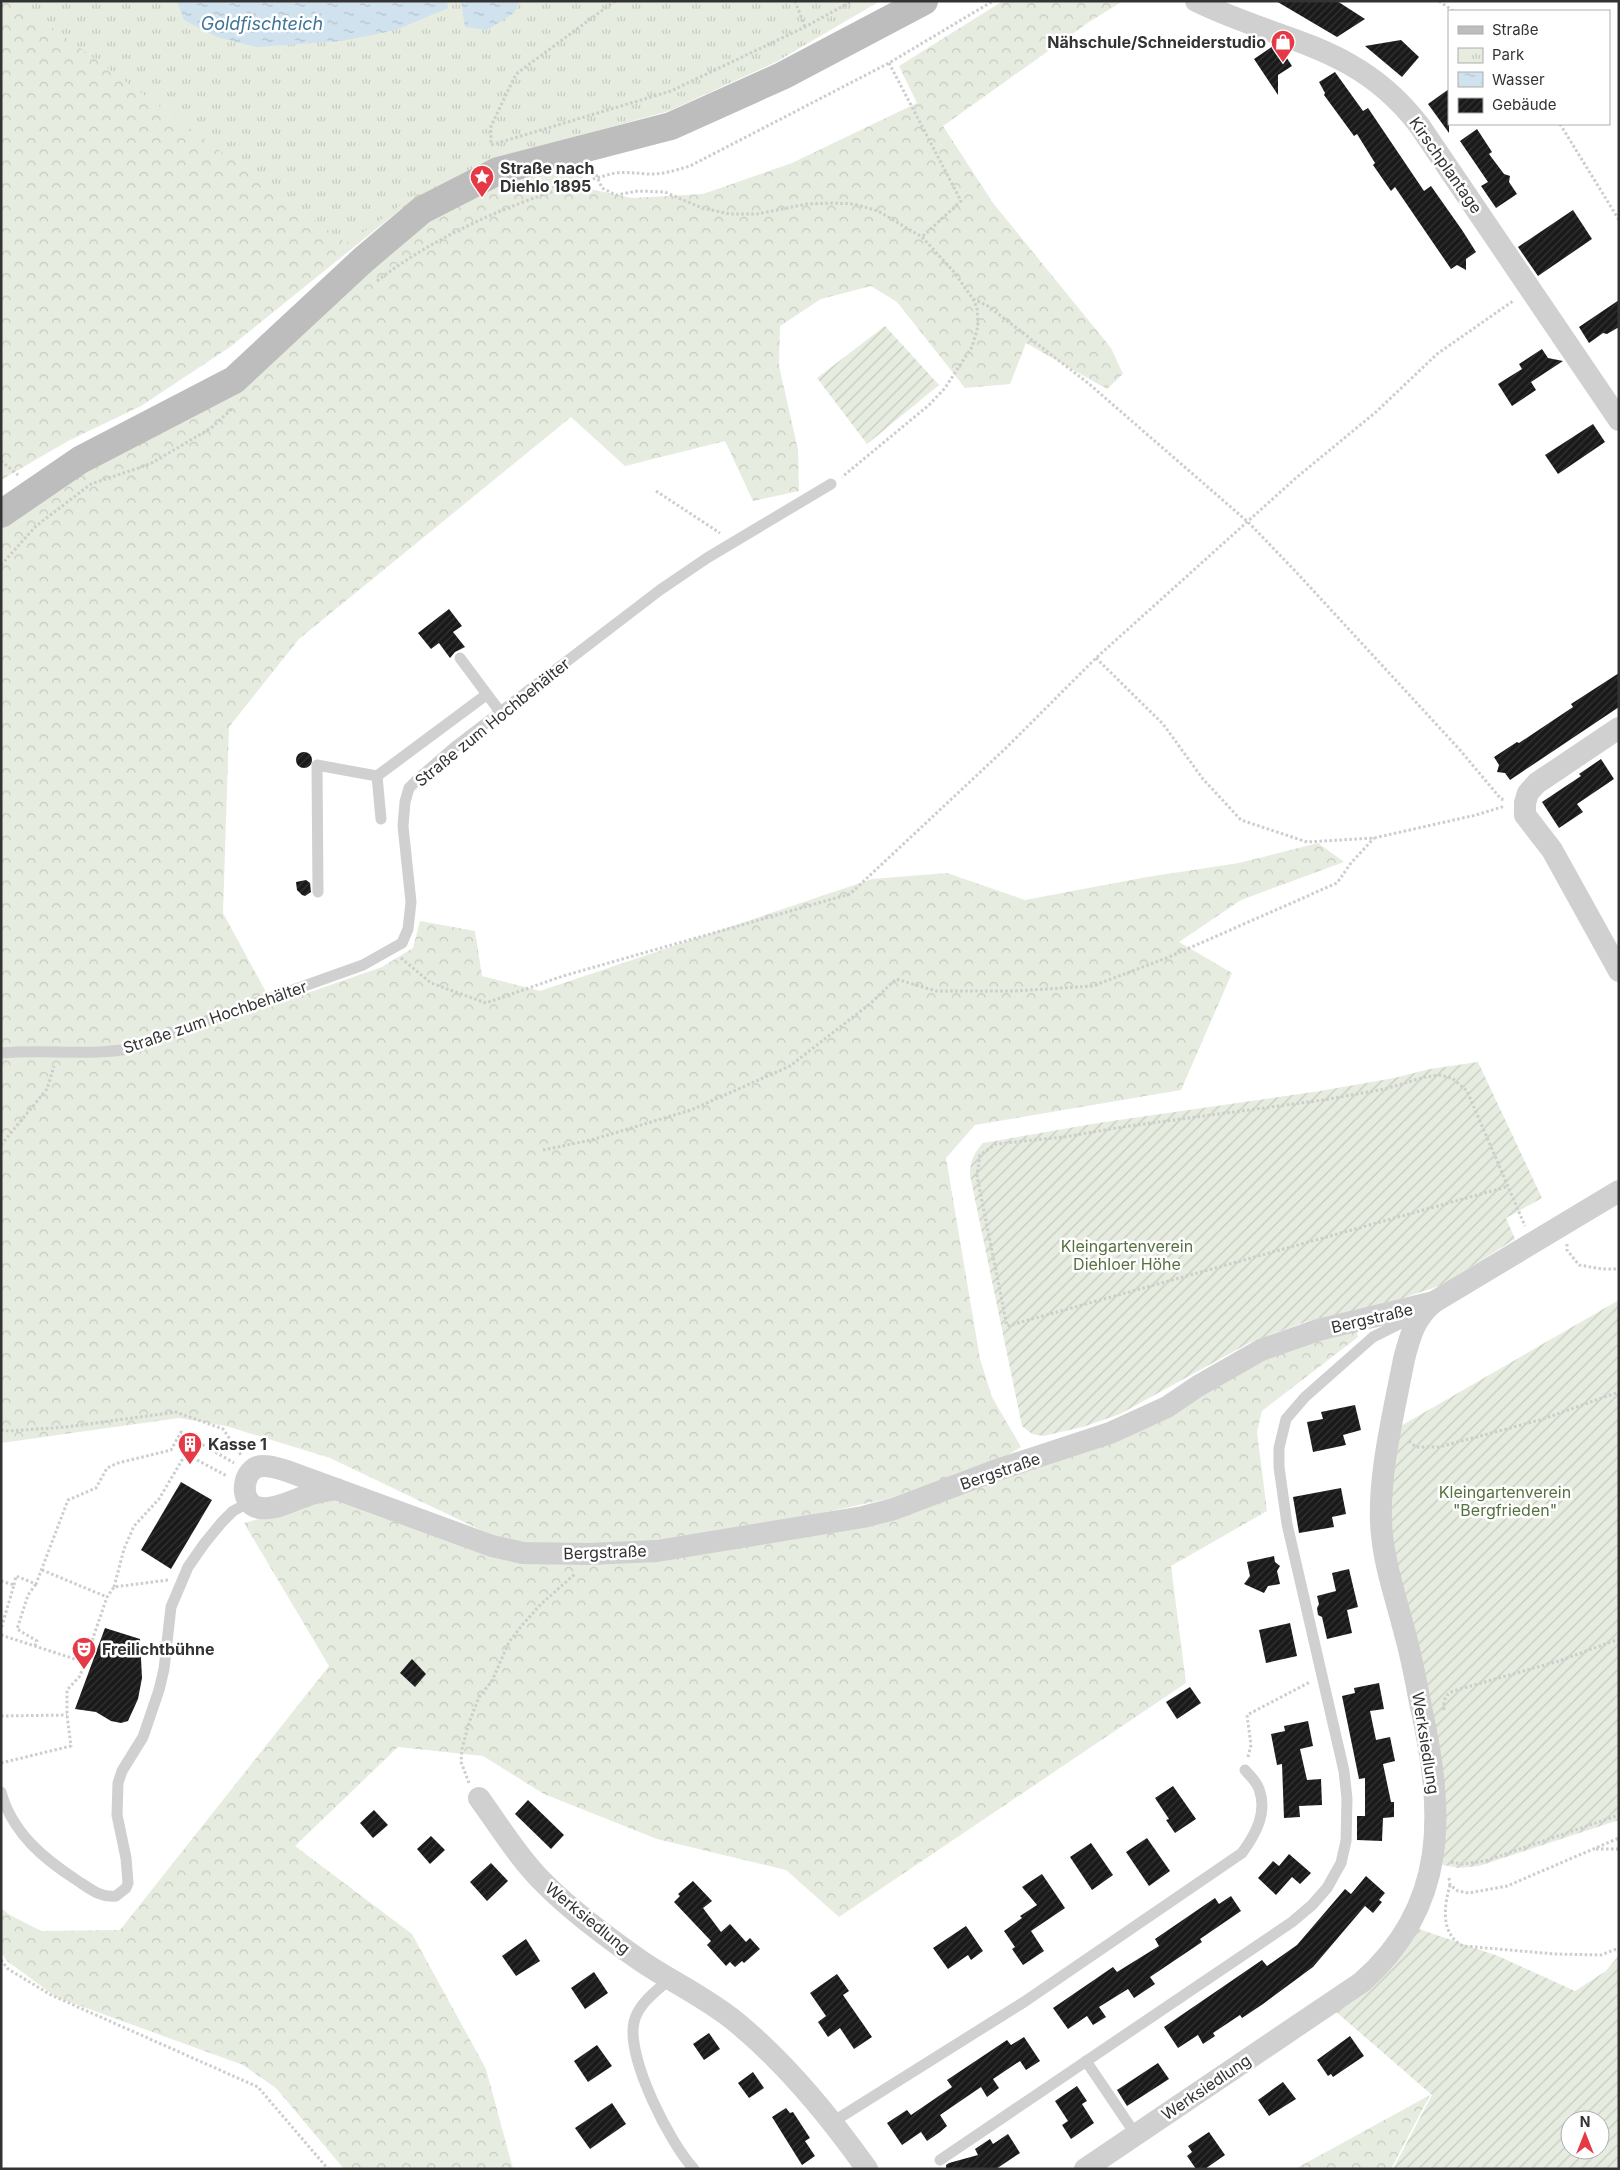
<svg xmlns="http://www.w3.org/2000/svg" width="1620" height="2170" font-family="Inter,sans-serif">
  <defs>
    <pattern id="forest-crowns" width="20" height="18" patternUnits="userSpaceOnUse" patternTransform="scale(1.25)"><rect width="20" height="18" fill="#e6ecdf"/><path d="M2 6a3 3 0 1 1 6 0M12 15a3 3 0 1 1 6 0" fill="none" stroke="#c6cbc0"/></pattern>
    <pattern id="park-tufts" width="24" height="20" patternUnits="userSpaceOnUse" patternTransform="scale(1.25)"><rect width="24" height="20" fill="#e6ecdf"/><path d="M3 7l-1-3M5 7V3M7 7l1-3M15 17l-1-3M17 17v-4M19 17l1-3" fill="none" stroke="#c6cbc0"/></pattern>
    <pattern id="garden-furrows" width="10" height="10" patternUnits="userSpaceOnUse" patternTransform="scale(1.25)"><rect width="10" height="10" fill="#e6ecdf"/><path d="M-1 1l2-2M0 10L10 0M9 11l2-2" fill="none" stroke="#c6cbc0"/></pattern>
    <pattern id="water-ripples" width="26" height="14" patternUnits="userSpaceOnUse" patternTransform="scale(1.25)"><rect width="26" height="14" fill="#cfe2ee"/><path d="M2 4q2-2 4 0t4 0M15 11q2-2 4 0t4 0" fill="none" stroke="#b2c2cd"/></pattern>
    <pattern id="building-hatch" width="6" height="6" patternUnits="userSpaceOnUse" patternTransform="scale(1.25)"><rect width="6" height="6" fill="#1a1a1a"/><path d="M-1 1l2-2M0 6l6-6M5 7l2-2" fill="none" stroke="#333"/></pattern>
  </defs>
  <rect width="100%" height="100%" fill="#fff"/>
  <g fill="url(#forest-crowns)">
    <polygon points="1,1 581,1 486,75 480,167 401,209 230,347 141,406 68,441 1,480"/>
    <polygon points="1003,1 1123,1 1089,22 943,126 993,203 1111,348 1123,374 1107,389 1026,343 1010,384 965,388 897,302 871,286 821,299 780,326 779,366 798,450 799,491 753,501 725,441 625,466 571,417 299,639 229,727 223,913 273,1005 382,967 413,948 420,921 475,931 482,976 540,991 872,879 947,873 1025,900 1147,877 1239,863 1318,843 1344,862 1241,900 1179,942 1232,973 1181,1090 975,1125 946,1158 980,1359 992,1397 1021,1447 993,1464 897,1497 807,1516 655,1542 511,1560 863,1527 1263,1357 1356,1329 1358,1337 1262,1411 1257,1432 1267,1511 1171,1566 1186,1683 839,1917 786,1870 657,1839 544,1794 483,1756 398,1747 295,1846 412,1934 486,2069 513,2169 344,2169 276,2088 243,2065 56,1997 7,1961 1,1952 1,1908 10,1915 41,1931 120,1930 329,1666 244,1523 338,1497 510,1544 330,1458 226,1426 179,1418 1,1443 1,514 147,432 424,216 496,184 577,166 590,189 632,198 703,194 792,163 917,103 899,66"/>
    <polygon points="1430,2095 1391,2169 1295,2169"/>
  </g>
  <polygon fill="url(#park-tufts)" points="16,1 880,1 776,62 669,111 488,161 413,196 347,244"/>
  <g fill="url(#garden-furrows)" fill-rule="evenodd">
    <polygon points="885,326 939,385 867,444 817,378"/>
    <path d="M 1478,1062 L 1542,1198 L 1506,1218 L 1515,1239 L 1442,1285 L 1400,1299 L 1305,1322 L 1249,1343 L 1120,1414 L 1083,1427 L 1043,1436 L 1032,1434 L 1022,1426 L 970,1175 C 970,1161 974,1153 983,1143 L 1098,1123 L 1320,1091 L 1394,1078 L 1430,1069 Z"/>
    <polygon points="1619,1300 1619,1820 1479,1866 1458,1868 1439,1864 1391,1546 1389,1494 1399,1427"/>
    <path d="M 1419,1929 L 1498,1956 L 1575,1991 L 1606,1971 L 1619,1955 L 1619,2169 L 1393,2169 L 1432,2095 L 1335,2011 ZM 1570,2120 L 1600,2120 L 1600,2150 L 1570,2150 Z"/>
  </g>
  <g fill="url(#water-ripples)">
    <polygon points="177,1 447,1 448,8 396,30 342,41 256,47 217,37 184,20"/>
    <polygon points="520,1 514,13 487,30 465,27 461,1"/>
  </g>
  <g fill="url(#building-hatch)">
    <polygon points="1276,1 1337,1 1365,19 1337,37"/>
    <polygon points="1401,40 1419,57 1402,77 1365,46"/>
    <polygon points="1273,46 1281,49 1292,66 1278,75 1278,95 1254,59"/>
    <polygon points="1335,72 1363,111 1368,108 1424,191 1431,186 1462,230 1476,252 1466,259 1466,270 1457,265 1451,269 1395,187 1391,191 1373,165 1375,163 1357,134 1354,136 1324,95 1325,93 1319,82"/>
    <polygon points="1449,89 1449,133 1428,104"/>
    <polygon points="1477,129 1492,152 1489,154 1504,174 1510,176 1509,182 1517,194 1496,208 1481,186 1488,182 1460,141"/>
    <polygon points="1573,210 1592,239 1538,276 1518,247"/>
    <polygon points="1619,300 1619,327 1607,334 1603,333 1589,343 1579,327"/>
    <polygon points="1542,349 1548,358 1563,361 1531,382 1536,390 1512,406 1498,384 1522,369 1519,364"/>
    <polygon points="1593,424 1605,442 1558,474 1545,455"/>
    <polygon points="449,609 462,626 453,632 465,647 455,652 450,658 439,643 431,649 418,633"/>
    <polygon points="1619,673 1619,707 1510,780 1505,773 1497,772 1499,765 1494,757 1517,742 1519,743 1573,707 1571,704"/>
    <circle cx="304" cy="760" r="8"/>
    <polygon points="1601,759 1614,779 1577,804 1583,812 1559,828 1542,802 1581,776 1579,774"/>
    <polygon points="306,880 310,883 311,892 305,896 302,895 297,890 296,882"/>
    <polygon points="1355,1405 1361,1430 1343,1435 1346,1445 1313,1452 1307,1422 1323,1419 1321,1412"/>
    <polygon points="181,1482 212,1500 171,1569 141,1550"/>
    <polygon points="1341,1488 1346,1514 1332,1517 1334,1527 1299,1533 1293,1497"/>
    <polygon points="1274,1556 1275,1562 1280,1566 1277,1571 1280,1584 1268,1586 1264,1593 1244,1584 1250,1576 1247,1562"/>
    <polygon points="1349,1569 1358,1607 1347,1610 1352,1633 1327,1639 1322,1617 1318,1615 1317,1608 1319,1604 1317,1596 1336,1591 1332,1573"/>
    <polygon points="1290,1623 1297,1656 1266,1663 1259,1630"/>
    <polygon points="105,1628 140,1639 142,1678 138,1699 128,1721 121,1723 111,1721 96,1712 75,1709"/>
    <polygon points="412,1659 426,1674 415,1687 400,1673"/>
    <polygon points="1379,1683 1384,1709 1370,1711 1376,1740 1390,1737 1395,1761 1383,1764 1391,1802 1394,1802 1394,1817 1383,1818 1382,1841 1357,1840 1357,1816 1365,1816 1365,1778 1359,1779 1342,1696 1355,1693 1354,1688"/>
    <polygon points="1190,1687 1201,1703 1177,1719 1166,1702"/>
    <polygon points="1308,1721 1313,1746 1300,1749 1307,1780 1321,1779 1322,1805 1299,1806 1300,1817 1284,1818 1282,1764 1277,1765 1271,1734 1285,1731 1284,1726"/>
    <polygon points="1173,1786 1196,1819 1175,1833 1166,1820 1169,1819 1155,1798"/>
    <polygon points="528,1800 564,1835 551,1849 515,1814"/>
    <polygon points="374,1810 388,1825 373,1838 360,1823"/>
    <polygon points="431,1836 445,1850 430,1864 417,1849"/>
    <polygon points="1147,1838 1170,1871 1149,1886 1126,1852"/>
    <polygon points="1091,1843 1113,1875 1092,1890 1070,1857"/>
    <polygon points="1289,1854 1311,1873 1300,1884 1292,1877 1276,1895 1258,1878 1273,1861 1279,1866"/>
    <polygon points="491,1863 508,1881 487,1901 470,1882"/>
    <polygon points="1042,1874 1065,1908 1031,1931 1044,1951 1023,1965 1012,1949 1015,1947 1004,1931 1022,1918 1020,1916 1037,1905 1022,1887"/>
    <polygon points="1366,1876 1385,1893 1379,1900 1382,1902 1373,1913 1365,1906 1313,1967 1263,2004 1242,2018 1240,2015 1213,2033 1215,2036 1203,2044 1198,2035 1178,2048 1164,2027 1262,1960 1267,1966 1297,1945 1345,1889 1351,1894"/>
    <polygon points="693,1881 712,1901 703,1908 721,1932 730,1924 746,1942 750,1938 760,1949 744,1963 742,1961 735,1967 730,1962 726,1966 707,1945 711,1941 674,1902 680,1896 678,1894"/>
    <polygon points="1231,1896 1241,1911 1200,1939 1202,1942 1150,1977 1155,1984 1134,1998 1128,1989 1099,2007 1106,2017 1093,2025 1087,2016 1068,2029 1053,2008 1113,1967 1117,1972 1159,1946 1155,1939 1215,1898 1219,1904"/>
    <polygon points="966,1926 983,1951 971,1960 968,1955 948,1969 933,1948"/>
    <polygon points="526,1939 540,1961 516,1976 502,1956"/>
    <polygon points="594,1972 608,1993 585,2009 571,1988"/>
    <polygon points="837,1974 849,1991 843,1995 872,2037 854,2049 840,2028 828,2037 818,2022 826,2016 810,1993"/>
    <polygon points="709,2033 720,2049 704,2060 693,2044"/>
    <polygon points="1350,2036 1364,2056 1333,2077 1331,2074 1328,2076 1317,2060"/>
    <polygon points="1024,2037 1040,2061 1026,2070 1020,2061 993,2079 999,2088 987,2097 981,2087 940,2115 947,2126 940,2132 927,2141 921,2132 902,2145 887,2123 907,2110 911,2115 952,2087 947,2080 1007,2040 1011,2045"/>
    <polygon points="597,2045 612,2066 588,2082 574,2061"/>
    <polygon points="1158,2063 1169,2079 1127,2106 1117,2090"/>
    <polygon points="753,2072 764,2088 749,2098 738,2083"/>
    <polygon points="1283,2082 1296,2099 1269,2116 1258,2100"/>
    <polygon points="1077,2086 1087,2101 1082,2104 1094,2123 1071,2139 1062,2125 1068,2121 1055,2101"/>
    <polygon points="612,2103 626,2124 590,2149 575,2128"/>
    <polygon points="786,2108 790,2113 793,2112 810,2138 805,2141 815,2156 802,2165 772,2117"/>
    <polygon points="1209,2132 1225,2155 1205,2169 1196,2169 1187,2156 1192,2152 1188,2146"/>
    <polygon points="1008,2134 1020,2153 996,2169 946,2169 946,2165 949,2163 978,2155 975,2149 990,2139 993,2144"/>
  </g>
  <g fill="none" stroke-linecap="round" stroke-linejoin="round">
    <g stroke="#cdcdcd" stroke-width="3" stroke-dasharray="2.5 2.5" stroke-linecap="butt">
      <polyline points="615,1 516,74 491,126 491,145 671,91 805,27 852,1"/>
      <polyline points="795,1 805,27"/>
      <polyline points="1439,1 1453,11"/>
      <polyline points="889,63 961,201 922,237"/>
      <polyline points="1560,124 1619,220"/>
      <polyline points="594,170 602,188 616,195 638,191 665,192 702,208 730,214 757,214 807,204 832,203 854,204 878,211 922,237 954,272 973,299 977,308 978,326 972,347 945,388 929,405 842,477"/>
      <path d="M 377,281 C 446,228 531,195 615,173 C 627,172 636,173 647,174 C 662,175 676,170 690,166 L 889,63 L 993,1"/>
      <polyline points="973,299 988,306 1088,383 1248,522 1298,574 1460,750 1501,799 1506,800"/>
      <polyline points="1,461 18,475"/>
      <polyline points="656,491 720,533"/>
      <polyline points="1,565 36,526 91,484 150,464 211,428 233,408"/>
      <polyline points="1096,658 1163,724 1203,779 1241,820 1307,842 1374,838 1476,815 1505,806"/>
      <polyline points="401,958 431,983 486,1003 563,976 850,894 1007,747 1096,658 1297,477 1376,412 1437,354 1513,301"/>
      <polyline points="1,1145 47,1089 54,1066"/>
      <polyline points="543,1150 591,1140 691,1110 790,1066 871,1003 896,979 936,991 1015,991 1093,986 1169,957 1337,883 1351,863 1374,838"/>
      <polyline points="1506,1187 1007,1326 977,1176 980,1155 996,1144 1064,1137 1122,1127 1323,1100 1385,1089 1425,1077 1440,1075 1452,1078 1467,1091 1525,1226"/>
      <polyline points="1567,1244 1567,1250 1579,1265 1602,1269 1619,1269"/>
      <polyline points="1,1430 9,1431 66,1427 176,1412 223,1429 241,1455"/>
      <polyline points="1409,1441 1416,1447 1439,1447 1540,1420 1619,1392"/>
      <polyline points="198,1442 234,1463"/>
      <polyline points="197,1460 227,1476"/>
      <polyline points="42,1570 107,1597"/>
      <polyline points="1,1581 14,1585 1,1629"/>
      <polyline points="14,1585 16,1576 36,1584 68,1500 96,1488 107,1468 118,1463 171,1450 181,1432 193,1439"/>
      <polyline points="114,1587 124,1549 134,1526 159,1499 185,1455 189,1457"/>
      <polyline points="1,1635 84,1662"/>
      <polyline points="35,1646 37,1641 17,1629 28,1595 36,1584"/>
      <path d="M 1444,1710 C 1443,1701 1445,1695 1453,1691 L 1559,1661 L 1619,1639"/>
      <polyline points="1,1716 67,1715"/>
      <polyline points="1248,1757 1251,1745 1247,1715 1310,1682"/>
      <polyline points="1,1763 71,1746 67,1715 67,1690 80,1676 107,1597 114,1587 168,1580"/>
      <polyline points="469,1783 461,1762 462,1749 469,1723 479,1697 492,1681 509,1642 523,1624 541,1604 575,1574"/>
      <polyline points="1596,1849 1619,1849"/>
      <polyline points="1451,1862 1462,1864 1485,1861 1619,1815"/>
      <polyline points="1449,1878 1450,1885 1458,1891 1469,1893 1507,1886 1619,1838"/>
      <path d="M 1450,1885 C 1444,1906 1440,1934 1463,1946 L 1555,1954 L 1601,1955 L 1619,1948"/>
      <polyline points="1,1960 8,1969 51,1995 258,2087 328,2169"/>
    </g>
    <g stroke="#d0d0d0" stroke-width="11">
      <polyline points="460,658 501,713"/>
      <polyline points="377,776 381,819"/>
      <polyline points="318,892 317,765 377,776 486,695"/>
      <path d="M 1,1053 C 44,1049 86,1056 128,1049 L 363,965 L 402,943 L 408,929 L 411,902 L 403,826 L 405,802 L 409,788 L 419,778 L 456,746 L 660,590 L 707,558 L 831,484"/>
      <path d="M 1,1792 C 12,1833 44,1859 78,1881 C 90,1889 101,1898 116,1896 L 126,1888 L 128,1883 L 126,1858 L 117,1815 L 118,1783 L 122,1771 L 143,1737 L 159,1690 L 164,1669 L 171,1607 L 188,1567 L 204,1544 L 222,1522 L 233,1511 L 250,1502"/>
      <path d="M 670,1979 C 656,1991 638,2004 634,2022 C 626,2057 670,2144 694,2169"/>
      <polyline points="1086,2061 1136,2135"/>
      <path d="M 831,2123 L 1024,2002 L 1242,1853 C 1255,1835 1268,1813 1259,1789 C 1257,1782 1250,1776 1245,1770"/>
      <polyline points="940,2160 1292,1922 1312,1905 1327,1888 1341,1863 1346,1841 1347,1799 1344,1771 1287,1524 1279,1467 1279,1448 1286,1419 1305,1397 1373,1337 1417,1315"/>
    </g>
    <g stroke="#d0d0d0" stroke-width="22">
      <path d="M 1196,1 C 1281,43 1356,43 1419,125 L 1619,420"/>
      <polyline points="1619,728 1537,783 1528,793 1525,803 1525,815 1552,850 1619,971"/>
      <path d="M 337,1489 C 326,1491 316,1492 306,1496 C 293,1500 276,1510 261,1508 C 237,1506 241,1465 264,1466 C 272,1466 280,1469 287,1471 L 492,1546 L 523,1553 L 588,1554 L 657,1551 L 863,1517 L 894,1509 L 994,1471 L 1110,1433 L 1167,1407 L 1198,1386 L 1261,1350 L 1318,1330 L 1434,1302 L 1619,1191"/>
      <path d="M 479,1798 C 500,1827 520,1860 546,1885 C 574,1913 608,1938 641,1961 C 672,1982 707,1998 736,2022 C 786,2063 830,2117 867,2169"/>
      <path d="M 1085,2169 L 1362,1982 C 1449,1905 1444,1812 1421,1707 C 1416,1683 1412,1658 1405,1634 C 1397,1601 1385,1568 1382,1535 C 1376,1482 1394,1412 1404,1359 C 1410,1336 1415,1317 1434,1302"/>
    </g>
    <polyline stroke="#bdbdbd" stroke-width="28" points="1,514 80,460 234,380 363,260 422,210 498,171 671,126 782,76 924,1"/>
  </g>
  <defs>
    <symbol id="shop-pin" viewBox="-11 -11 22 30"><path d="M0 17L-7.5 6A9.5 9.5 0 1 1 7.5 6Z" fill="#e63946" stroke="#fff"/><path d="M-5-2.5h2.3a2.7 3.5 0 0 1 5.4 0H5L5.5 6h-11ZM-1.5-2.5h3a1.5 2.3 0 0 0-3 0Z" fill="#fff"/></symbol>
    <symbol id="sight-pin" viewBox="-11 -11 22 30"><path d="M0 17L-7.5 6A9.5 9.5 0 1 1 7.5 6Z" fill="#e63946" stroke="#fff"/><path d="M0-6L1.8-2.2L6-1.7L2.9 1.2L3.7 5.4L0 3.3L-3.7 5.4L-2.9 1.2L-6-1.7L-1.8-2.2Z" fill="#fff"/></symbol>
    <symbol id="building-pin" viewBox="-11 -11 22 30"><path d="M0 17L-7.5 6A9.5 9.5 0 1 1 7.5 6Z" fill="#e63946" stroke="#fff"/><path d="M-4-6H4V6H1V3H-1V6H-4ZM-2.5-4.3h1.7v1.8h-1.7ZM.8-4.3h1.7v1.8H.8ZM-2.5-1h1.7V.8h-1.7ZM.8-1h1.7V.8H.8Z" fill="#fff"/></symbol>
    <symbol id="theatre-pin" viewBox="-11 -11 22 30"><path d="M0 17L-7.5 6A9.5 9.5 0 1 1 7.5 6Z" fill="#e63946" stroke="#fff"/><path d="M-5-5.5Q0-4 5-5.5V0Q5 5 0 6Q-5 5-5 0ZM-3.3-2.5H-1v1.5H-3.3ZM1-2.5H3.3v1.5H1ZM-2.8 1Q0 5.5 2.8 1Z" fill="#fff"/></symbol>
  </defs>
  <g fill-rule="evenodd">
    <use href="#shop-pin" x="1269" y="28" width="28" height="38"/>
    <use href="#sight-pin" x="468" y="163" width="28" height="38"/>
    <use href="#building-pin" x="176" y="1430" width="28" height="38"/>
    <use href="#theatre-pin" x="70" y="1635" width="28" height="38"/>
  </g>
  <g text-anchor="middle" stroke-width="5" stroke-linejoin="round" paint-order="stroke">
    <g font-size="16" font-weight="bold" fill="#333" stroke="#fff" text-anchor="start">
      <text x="1266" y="48" text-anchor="end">Nähschule/Schneiderstudio</text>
      <text x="500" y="174">Straße nach<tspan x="500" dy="18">Diehlo 1895</tspan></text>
      <text x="208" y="1450">Kasse 1</text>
      <text x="102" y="1655">Freilichtbühne</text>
    </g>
    <g font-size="16" fill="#333" stroke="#fff">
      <text transform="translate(1446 165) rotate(55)" y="6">Kirschplantage</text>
      <text transform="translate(492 722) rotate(-39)" y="6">Straße zum Hochbehälter</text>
      <text transform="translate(215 1017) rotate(-19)" y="6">Straße zum Hochbehälter</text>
      <text transform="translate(1372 1318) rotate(-13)" y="6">Bergstraße</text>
      <text transform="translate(1000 1471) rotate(-19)" y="6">Bergstraße</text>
      <text transform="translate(605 1552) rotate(-2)" y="6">Bergstraße</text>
      <text transform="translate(1426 1743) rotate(81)" y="6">Werksiedlung</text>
      <text transform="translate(588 1918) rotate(39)" y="6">Werksiedlung</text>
      <text transform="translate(1206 2087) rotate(-34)" y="6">Werksiedlung</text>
    </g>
    <g font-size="16" fill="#56703f" stroke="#fff">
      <text x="1127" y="1252">Kleingartenverein<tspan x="1127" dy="18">Diehloer Höhe</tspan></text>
      <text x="1505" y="1498">Kleingartenverein<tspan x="1505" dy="18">"Bergfrieden"</tspan></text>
    </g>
    <g font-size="18" font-style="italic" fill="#3f7597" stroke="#fff">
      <text x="262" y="30">Goldfischteich</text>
    </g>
  </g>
  <rect width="1620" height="2170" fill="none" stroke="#333333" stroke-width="5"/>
  <rect x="1448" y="10" width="162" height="115" fill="#ffffff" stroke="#adadad"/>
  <rect x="1458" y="26" width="25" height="8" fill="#bdbdbd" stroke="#adadad"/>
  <text x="1492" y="35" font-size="15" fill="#333333">Straße</text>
  <rect x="1458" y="48" width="25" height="15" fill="url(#park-tufts)" stroke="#adadad"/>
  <text x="1492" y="60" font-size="15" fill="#333333">Park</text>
  <rect x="1458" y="72" width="25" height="15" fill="url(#water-ripples)" stroke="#adadad"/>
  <text x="1492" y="85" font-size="15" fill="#333333">Wasser</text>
  <rect x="1458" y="98" width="25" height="15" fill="url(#building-hatch)" stroke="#adadad"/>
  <text x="1492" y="110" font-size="15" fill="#333333">Gebäude</text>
  <g transform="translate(1585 2135)"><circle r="24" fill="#ffffff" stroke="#adadad"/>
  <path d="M0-4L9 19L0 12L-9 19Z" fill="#e63946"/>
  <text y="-8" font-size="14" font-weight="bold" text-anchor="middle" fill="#333333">N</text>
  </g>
</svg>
